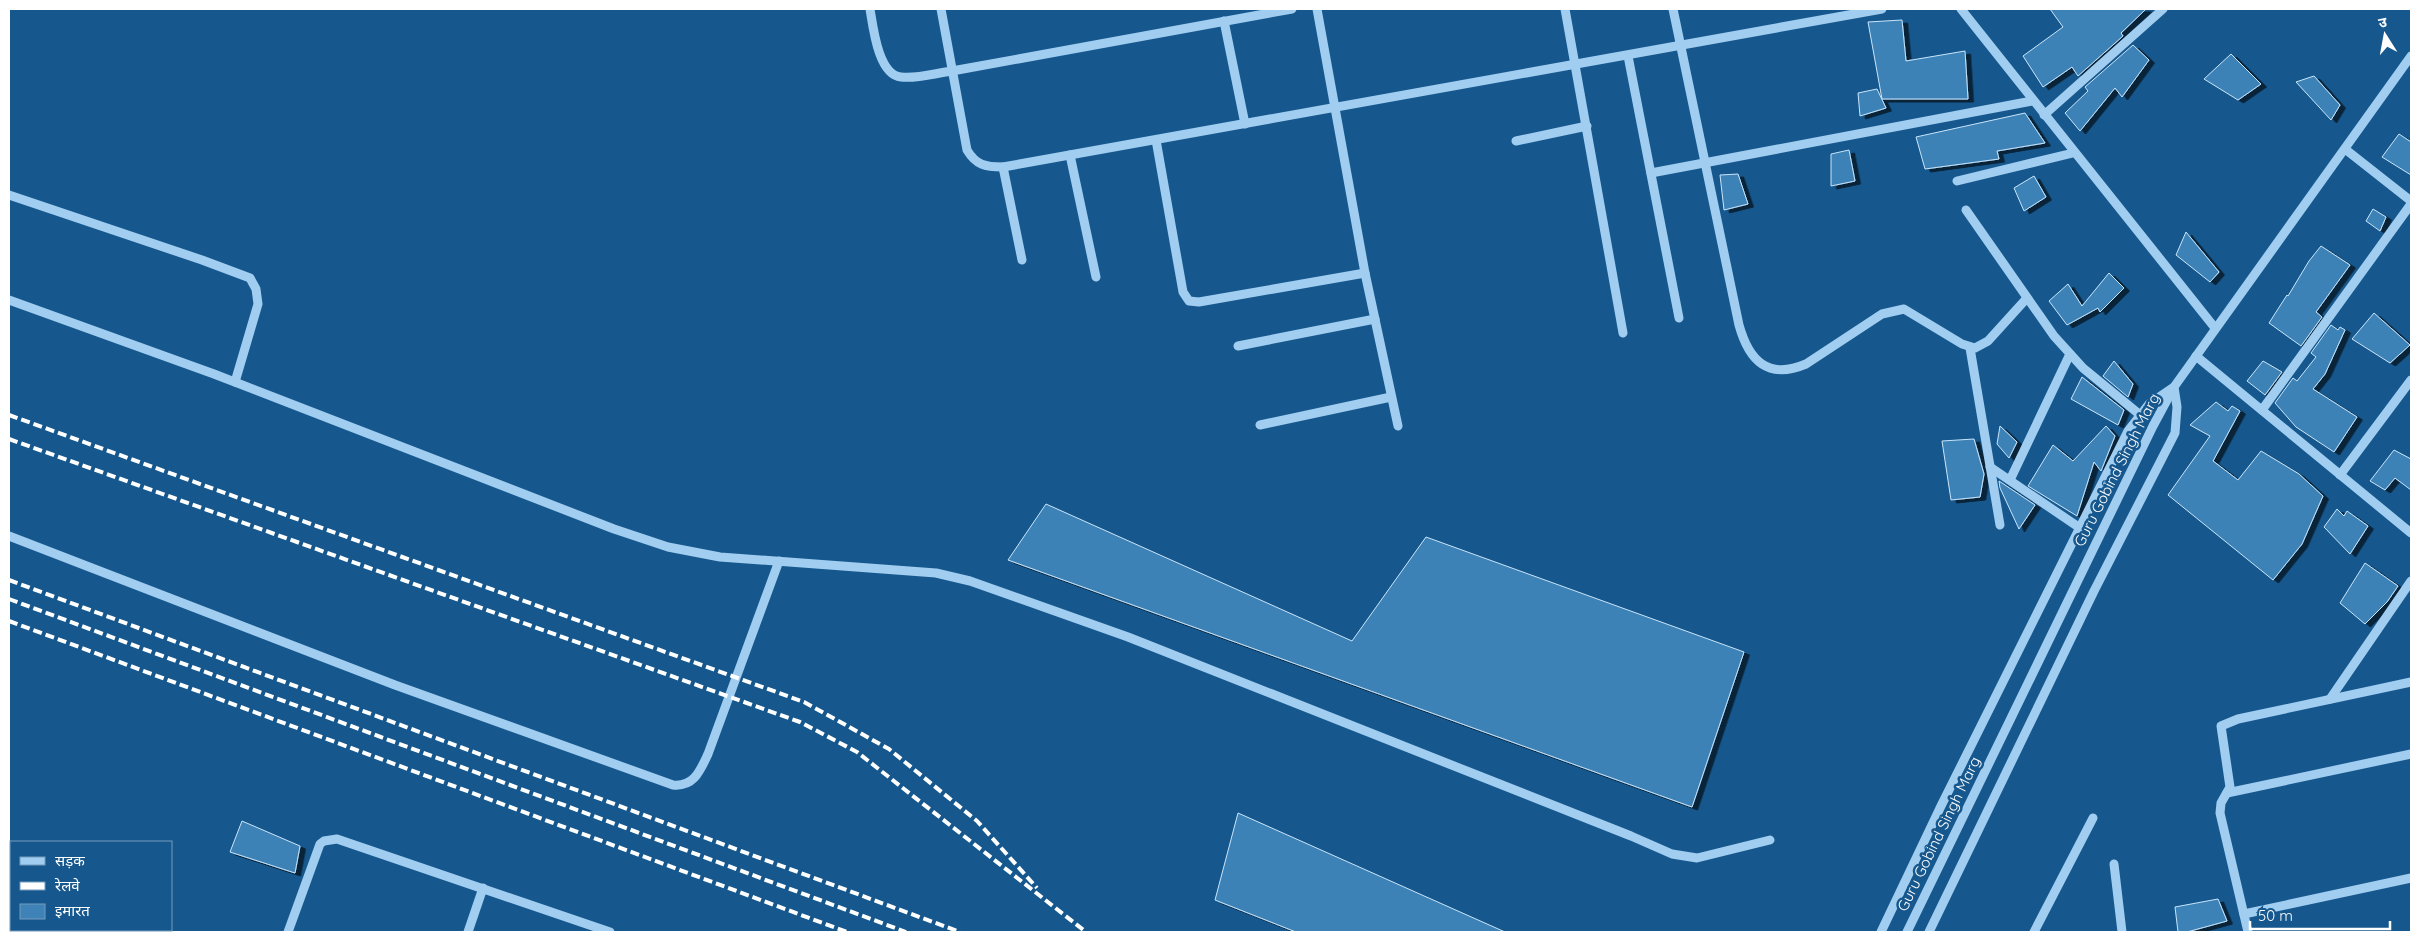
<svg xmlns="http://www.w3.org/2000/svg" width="2420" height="941" font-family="Quicksand,'Noto Sans Devanagari',sans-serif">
  <defs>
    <filter id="shadow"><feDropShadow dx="5.5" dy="3" stdDeviation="0" flood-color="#0009"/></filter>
  </defs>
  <rect width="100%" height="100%" fill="#16588e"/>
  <g fill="#3e82b7" stroke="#c8e5fb" filter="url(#shadow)">
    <polygon points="2050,9 2146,9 2121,33 2123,36 2078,76 2072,67 2043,87 2023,56 2063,27"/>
    <polygon points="1902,20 1906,61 1965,51 1968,99 1882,99 1868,22"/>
    <polygon points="2133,45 2149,60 2122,97 2115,88 2080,131 2065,113 2088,91 2085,87"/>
    <polygon points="2231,54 2261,84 2238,100 2204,79"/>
    <polygon points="2314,76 2340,105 2331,120 2296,82"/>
    <polygon points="1877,89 1886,108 1860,116 1858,93"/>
    <polygon points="2025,113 2045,143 1997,151 1999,159 1925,169 1916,137"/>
    <polygon points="2399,134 2411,142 2411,175 2382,157"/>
    <polygon points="1849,150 1855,181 1831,186 1831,154"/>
    <polygon points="1738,174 1748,204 1724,210 1720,175"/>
    <polygon points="2034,176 2046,197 2024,211 2014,188"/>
    <polygon points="2373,209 2386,217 2380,231 2366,221"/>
    <polygon points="2186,232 2219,272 2210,282 2176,255"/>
    <polygon points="2321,246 2350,265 2316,312 2322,317 2301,346 2269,323 2287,295 2288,296 2309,261"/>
    <polygon points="2109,273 2124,288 2100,312 2098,308 2067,325 2049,301 2068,284 2082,306"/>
    <polygon points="2374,313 2410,345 2390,363 2352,339"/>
    <polygon points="2331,325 2338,330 2340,327 2345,330 2325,374 2313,389 2357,417 2334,452 2296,427 2275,403 2293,378 2297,381 2316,357 2311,353"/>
    <polygon points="2114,361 2133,384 2128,397 2103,376"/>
    <polygon points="2263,361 2282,372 2265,395 2247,381"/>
    <polygon points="2082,377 2124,410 2118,425 2071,399"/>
    <polygon points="2216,402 2228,411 2232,406 2240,411 2213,461 2238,480 2261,451 2299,474 2323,496 2302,544 2273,580 2168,495 2210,436 2190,425"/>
    <polygon points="2000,426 2017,442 2009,458 1997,444"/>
    <polygon points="2106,426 2115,436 2101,471 2094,462 2077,516 2028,486 2053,445 2073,461"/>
    <polygon points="1974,439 1984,474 1980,497 1951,500 1942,441"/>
    <polygon points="2394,450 2411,459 2411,490 2395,478 2385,490 2370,481"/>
    <polygon points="1999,481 2035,505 2019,529 2000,488"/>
    <polygon points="1046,504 1352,641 1426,537 1744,652 1692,807 1008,560"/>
    <polygon points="2337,509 2344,516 2347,511 2368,526 2350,554 2324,527"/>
    <polygon points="2365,563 2398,586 2387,602 2365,624 2340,603"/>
    <polygon points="1238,813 1505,932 1296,932 1215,900"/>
    <polygon points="242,821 300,846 295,873 230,852"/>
    <polygon points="2218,899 2227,921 2187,932 2178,932 2175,907"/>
  </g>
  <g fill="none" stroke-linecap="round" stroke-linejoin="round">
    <g stroke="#a1cef0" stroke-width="9">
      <path d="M 870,9 C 873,26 878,75 901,77 C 917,79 936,73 952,71 L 1292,9"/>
      <path d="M 941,9 L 967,150 C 976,165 985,167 1003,167 L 1882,9"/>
      <polyline points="1317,9 1365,273 1398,426"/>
      <polyline points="1565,9 1623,333"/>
      <path d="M 1673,9 L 1739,325 C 1749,361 1768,380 1806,364 L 1882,314 L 1904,309 L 1962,344 L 1975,348 L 1988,341 L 2027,298"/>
      <polyline points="1961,9 2215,328"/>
      <polyline points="1224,21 1245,124"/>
      <polyline points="1628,56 1679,318"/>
      <polyline points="2044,115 2163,9"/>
      <polyline points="1156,140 1183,292 1189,301 1199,302 1365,273"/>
      <polyline points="1516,141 1587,126"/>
      <polyline points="2345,149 2411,201"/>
      <polyline points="1070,155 1096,277"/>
      <polyline points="1003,167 1022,260"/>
      <polyline points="1651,173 2032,101"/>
      <polyline points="1957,181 2073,153"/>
      <polyline points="9,195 202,260 250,278 256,289 258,304 235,382"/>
      <polyline points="1966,210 2054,336 2083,368 2139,414"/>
      <polyline points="9,300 214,374 614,529 668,547 720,557 936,573 970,581 1128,637 1631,836 1672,854 1697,858 1770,840"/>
      <polyline points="1238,346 1375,319"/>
      <polyline points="1970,348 2000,525"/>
      <polyline points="2196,356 2411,533"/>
      <polyline points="2262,410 2411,204"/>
      <polyline points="1260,425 1391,397"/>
      <polyline points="1990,467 2080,528"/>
      <polyline points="2340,475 2411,380"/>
      <polyline points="2010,480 2070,354"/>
      <path d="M 9,536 L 395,685 L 673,785 C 694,787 700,771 708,754 L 779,561"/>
      <polyline points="2330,699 2411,581"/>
      <polyline points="2227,793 2411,754"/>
      <polyline points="2114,864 2122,932"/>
      <polyline points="2244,914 2411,878"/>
      <polyline points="288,932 320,844 324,841 337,839 610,932"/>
      <polyline points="468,932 483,888"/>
      <polyline points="1881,932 1941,806 2128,431 2149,404 2174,387 2177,407 2175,433 2094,591 1929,932"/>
      <polyline points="1907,932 2153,426 2174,387 2411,56"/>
      <polyline points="2034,932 2093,818"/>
      <polyline points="2248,932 2220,813 2221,803 2230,787 2221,726 2238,719 2411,682"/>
    </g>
    <g stroke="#fff" stroke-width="4" stroke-dasharray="9 4" stroke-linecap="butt">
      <polyline points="9,415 804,702 889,749 977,821 1037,888"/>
      <polyline points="9,439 800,722 857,752 1086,932"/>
      <polyline points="9,580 960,932"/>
      <polyline points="9,599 906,932"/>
      <polyline points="9,621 847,932"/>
    </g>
  </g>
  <g text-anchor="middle" stroke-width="5" stroke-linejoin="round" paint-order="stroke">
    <g font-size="15" fill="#fff" stroke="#16588e">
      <text transform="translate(2117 470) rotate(-63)" y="5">Guru Gobind Singh Marg</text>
      <text transform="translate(1939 834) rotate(-64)" y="5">Guru Gobind Singh Marg</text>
    </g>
  </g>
  <rect width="2420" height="941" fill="none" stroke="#ffffff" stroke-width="20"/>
  <rect x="10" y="841" width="162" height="90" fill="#16588e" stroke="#739bbb"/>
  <rect x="20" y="857" width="25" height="8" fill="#a1cef0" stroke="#739bbb"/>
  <text x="55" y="866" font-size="15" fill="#ffffff">सड़क</text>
  <rect x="20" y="882" width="25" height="8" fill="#ffffff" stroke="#739bbb"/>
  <text x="55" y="891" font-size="15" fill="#ffffff">रेलवे</text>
  <rect x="20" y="904" width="25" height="15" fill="#3e82b7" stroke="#739bbb"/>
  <text x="55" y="916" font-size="15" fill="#ffffff">इमारत</text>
  <g transform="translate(2385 35) rotate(349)" stroke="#16588e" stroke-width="4" paint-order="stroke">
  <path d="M0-4L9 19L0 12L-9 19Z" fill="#ffffff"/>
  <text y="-8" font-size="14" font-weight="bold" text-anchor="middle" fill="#ffffff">उ</text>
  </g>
  <path d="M2250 921v8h140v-8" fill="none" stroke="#ffffff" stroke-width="2.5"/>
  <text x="2258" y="921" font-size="15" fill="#ffffff" stroke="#16588e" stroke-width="4" paint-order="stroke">50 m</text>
</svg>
